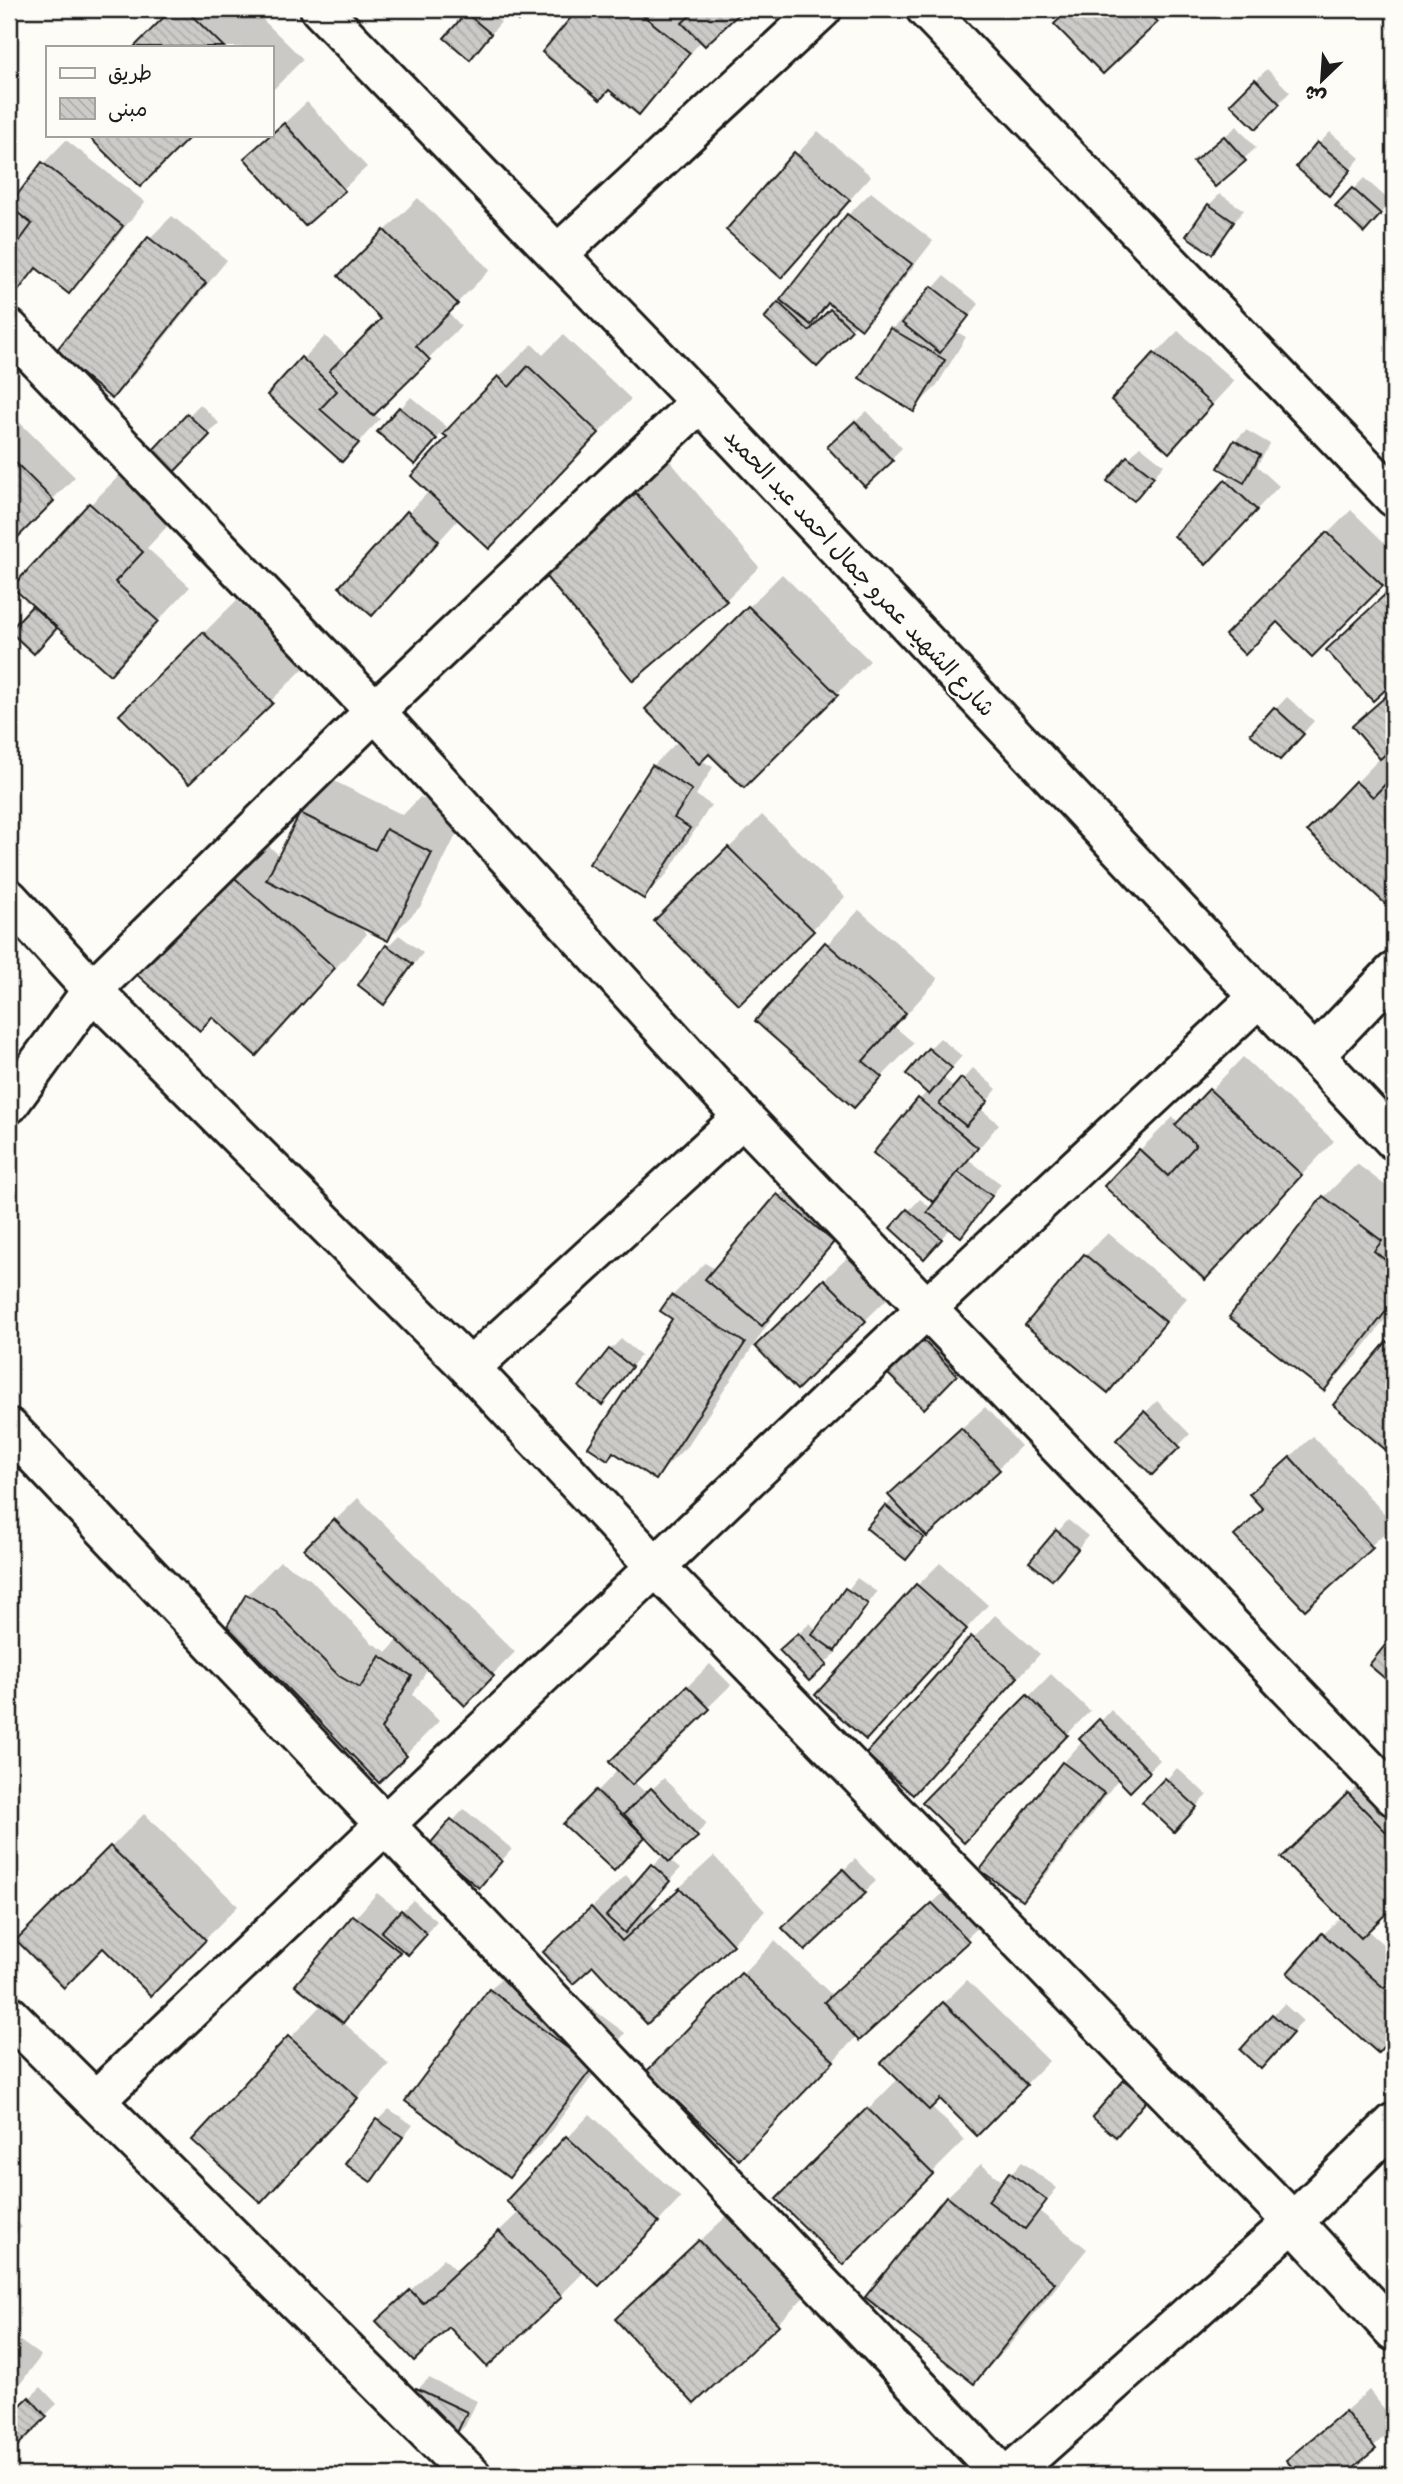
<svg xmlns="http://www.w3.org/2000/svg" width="1403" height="2484" font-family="'Patrick Hand','Playpen Sans Arabic',sans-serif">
  <defs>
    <pattern id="building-back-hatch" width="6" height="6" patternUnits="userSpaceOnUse" patternTransform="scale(1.75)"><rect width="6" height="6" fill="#cccbc8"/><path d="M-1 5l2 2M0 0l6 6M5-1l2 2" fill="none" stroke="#afaeab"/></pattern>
  </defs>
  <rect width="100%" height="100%" fill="#fdfcf7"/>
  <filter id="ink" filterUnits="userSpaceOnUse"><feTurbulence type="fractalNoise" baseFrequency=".0143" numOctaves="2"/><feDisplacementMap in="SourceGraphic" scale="14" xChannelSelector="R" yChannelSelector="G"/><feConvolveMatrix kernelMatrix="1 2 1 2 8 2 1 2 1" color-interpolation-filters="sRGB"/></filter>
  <g filter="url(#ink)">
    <g fill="#0003" fill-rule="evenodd">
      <polygon points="175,9 252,9 303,59 271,92 271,47 137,47"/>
      <polygon points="472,9 485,9 501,22 481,46 467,14"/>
      <polygon points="580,9 685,9 693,15 699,9 741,9 705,44 702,40 639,112 610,88 544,52"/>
      <polygon points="1072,9 1169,9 1103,72 1057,24"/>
      <polygon points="1267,69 1290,92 1256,126 1233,104"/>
      <polygon points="307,102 367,167 305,224 247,158"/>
      <polygon points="1237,126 1256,148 1215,184 1207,151"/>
      <polygon points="818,131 871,176 803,252 729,230"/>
      <polygon points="1330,132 1360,158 1340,182 1298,166"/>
      <polygon points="89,135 189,135 140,185"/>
      <polygon points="66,140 145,202 92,268 69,291 39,268 18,288 9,281 9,196 15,201 44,163"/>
      <polygon points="1364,178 1391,202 1375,219 1337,206"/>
      <path d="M 871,192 L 933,241 L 884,304 L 862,327 L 857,323 L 817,365 L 766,318 L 848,215 ZM 831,303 L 835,307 L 821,321 L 817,317 Z"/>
      <polygon points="1220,194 1244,210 1211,251 1209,205"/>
      <polygon points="418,198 490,270 448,312 461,326 373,413 380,419 342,460 269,395 325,336 347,356 383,319 340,276"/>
      <polygon points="172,216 227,260 135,374 112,397 150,238"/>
      <polygon points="944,276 979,304 957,332 966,337 936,387 913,409 861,378 892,329 914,306 917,307"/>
      <polygon points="1178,331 1234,381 1169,451 1155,354"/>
      <polygon points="563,335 631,399 522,514 459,519 372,614 341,587 429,491 450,437 499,377 532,344 543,355"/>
      <polygon points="411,397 447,427 415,463 400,409"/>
      <polygon points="200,404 219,423 174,470 155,451"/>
      <polygon points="867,411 902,448 865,485 840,436"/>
      <polygon points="11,414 75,477 9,543 9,416"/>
      <polygon points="1246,430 1270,444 1257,466 1279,486 1228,540 1176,535 1233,475 1235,441"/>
      <polygon points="1140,446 1164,465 1134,499 1110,480"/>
      <polygon points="670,461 759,567 726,600 577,539"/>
      <polygon points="123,472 175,518 147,548 190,587 110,672 58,626 45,641 12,631 35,606 90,505"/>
      <polygon points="1351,510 1394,552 1394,573 1312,655 1277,620 1227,635"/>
      <polygon points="782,574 870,661 744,786 709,752 701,760 713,767 696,795 711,805 667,874 644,897 653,766 676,743 684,749 647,709"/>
      <polygon points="1394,587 1394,680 1373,699 1351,627"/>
      <polygon points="237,600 304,668 271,701 121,715"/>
      <polygon points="1394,690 1394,745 1390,749 1394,753 1394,909 1310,831 1381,757 1365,715"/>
      <polygon points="1287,697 1314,721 1291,747 1252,734"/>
      <polygon points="334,781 403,815 420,797 464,819 421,906 388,939 357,925 367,934 256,1054 213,1016 137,973 261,839 280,856 301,814"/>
      <polygon points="762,815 845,897 739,1002 656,921"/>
      <polygon points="859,910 938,979 895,1027 914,1043 854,1106 757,1020"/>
      <polygon points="399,935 423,953 384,1002 387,947"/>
      <polygon points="940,1038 962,1056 943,1078 955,1088 973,1068 997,1089 981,1109 999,1124 969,1160 1001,1184 961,1235 951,1228 935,1245 892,1228 920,1199 932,1209 949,1187 933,1200 919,1100 928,1091 929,1049"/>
      <polygon points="1243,1057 1334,1141 1205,1277 1140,1150 1173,1117 1179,1123"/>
      <polygon points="1357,1164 1394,1192 1394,1308 1357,1356 1324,1389 1324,1197"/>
      <polygon points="801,1172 855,1218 777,1310 688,1445 655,1478 614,1451 608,1458 675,1318 672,1296 705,1263 715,1269"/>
      <polygon points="1108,1233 1187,1298 1108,1390 1085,1256"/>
      <polygon points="848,1257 888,1298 797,1387 757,1346"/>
      <polygon points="934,1329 967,1363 924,1407 890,1373"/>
      <polygon points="1394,1337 1394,1455 1335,1404"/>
      <polygon points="621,1339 641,1355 602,1403 610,1350"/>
      <polygon points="1157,1401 1190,1434 1152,1473 1118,1440"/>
      <polygon points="985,1407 1021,1446 906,1558 886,1507 913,1472"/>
      <polygon points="1313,1436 1394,1524 1305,1608 1264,1508 1274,1472"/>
      <polygon points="358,1498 515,1652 465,1703 428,1668 413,1695 439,1721 380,1781 247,1595 280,1561 310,1579 372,1643 387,1652 399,1639 306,1549"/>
      <polygon points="1068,1520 1088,1536 1063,1567 1032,1561"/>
      <polygon points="940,1563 988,1605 888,1715 917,1586"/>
      <polygon points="857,1578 877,1592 834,1649 837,1652 809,1678 793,1639 810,1623 817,1631"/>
      <polygon points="995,1615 1040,1654 935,1770 868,1753"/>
      <polygon points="710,1664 731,1685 633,1781 647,1794 664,1778 707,1824 669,1860 680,1869 650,1902 656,1909 714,1856 765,1911 732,1944 594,1963 545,1952 626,1875 635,1885 664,1854 646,1835 613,1869 566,1824 619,1769 612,1762"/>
      <polygon points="1051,1674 1090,1711 986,1817 925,1802"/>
      <polygon points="9,1699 18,1707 9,1719"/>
      <polygon points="1111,1710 1160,1760 1130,1790 1119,1778 1045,1876 1023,1899 1063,1763"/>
      <polygon points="1177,1768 1207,1795 1185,1818 1145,1802"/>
      <polygon points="1372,1772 1394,1794 1394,1903 1367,1930 1394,1954 1394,2034 1378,2050 1323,1935 1342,1916 1306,1835"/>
      <polygon points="464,1809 512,1849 490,1874 431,1845"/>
      <polygon points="144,1814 238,1906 151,1993 103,1946 19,1940"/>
      <polygon points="855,1859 876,1881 805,1949 784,1928"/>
      <polygon points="956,1881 990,1917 857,2036 772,2125 648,2072 775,1941 833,1996"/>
      <polygon points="377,1893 401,1912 413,1900 437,1921 419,1942 404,1950 342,2021 389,2064 261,2201 195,2140 322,2004 298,1984"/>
      <polygon points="523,1957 625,2033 542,2143 509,2176 490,1990"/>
      <polygon points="967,1980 1049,2061 977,2133 940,2097 931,2106 965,2140 843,2262 779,2199 899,2078 884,2063"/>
      <polygon points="1284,2004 1303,2021 1272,2055 1273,2015"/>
      <polygon points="1137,2070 1157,2088 1127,2123 1094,2117"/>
      <polygon points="389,2109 413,2125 371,2180 378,2120"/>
      <polygon points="590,2114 681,2198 621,2261 585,2271 560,2296 379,2321 444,2258 457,2271 520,2211 509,2201"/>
      <polygon points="1022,2162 1057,2188 1039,2211 1087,2249 1007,2348 974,2382 867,2297 947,2197 981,2164 1003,2182"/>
      <polygon points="734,2209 810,2291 777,2324 617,2319"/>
      <polygon points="9,2214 22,2227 9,2241"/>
      <polygon points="9,2333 41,2356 9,2399"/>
      <polygon points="429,2378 477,2401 465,2426 454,2437 417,2390"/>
      <polygon points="41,2387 57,2404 9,2451 9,2418"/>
      <polygon points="1369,2390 1394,2421 1394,2428 1341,2475 1301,2475 1289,2461"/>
    </g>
    <g fill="url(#building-back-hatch)" stroke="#1c1c1c" stroke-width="2">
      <polygon points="172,9 185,9 224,47 134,47"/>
      <polygon points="504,9 530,9 518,21"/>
      <polygon points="578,9 635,9 690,53 639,115 609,90 600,100 542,52"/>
      <polygon points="697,9 744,9 705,46 682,23"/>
      <polygon points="1070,9 1145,9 1158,22 1103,74 1054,24"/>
      <polygon points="466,13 491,34 470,60 444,38"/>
      <polygon points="1255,79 1280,104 1256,129 1230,104"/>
      <polygon points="284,123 345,191 305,226 244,158"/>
      <polygon points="87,135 192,135 140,187"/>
      <polygon points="1224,136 1246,161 1215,187 1193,162"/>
      <polygon points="1317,142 1351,170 1329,196 1296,167"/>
      <polygon points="794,152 850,200 781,278 726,230"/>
      <polygon points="42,162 123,226 69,294 36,268 18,291 9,284 9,236 18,243 32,224 9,206"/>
      <polygon points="1352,188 1381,214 1364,233 1335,206"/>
      <polygon points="1208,204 1234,222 1212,254 1186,236"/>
      <polygon points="847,214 912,264 862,329 828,303 811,325 780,300"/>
      <polygon points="384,230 458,304 416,346 430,360 373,416 329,371 381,319 338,276"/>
      <polygon points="148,237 206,283 112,399 55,352"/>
      <polygon points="931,286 969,316 940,353 902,323"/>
      <polygon points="778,302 809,331 830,309 852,330 817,367 764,318"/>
      <polygon points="890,328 945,360 914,412 859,378"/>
      <polygon points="1154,353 1212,405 1169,453 1111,400"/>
      <polygon points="301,357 337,391 320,409 359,443 342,462 267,395"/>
      <polygon points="528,366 599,433 489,549 411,476 447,437 443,434 498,376 509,387"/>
      <polygon points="399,407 437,439 415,465 377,432"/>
      <polygon points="187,414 210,435 174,472 152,451"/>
      <polygon points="855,421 893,461 865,487 827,447"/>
      <polygon points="1234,440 1260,455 1244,483 1218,468"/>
      <polygon points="9,456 54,501 9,546"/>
      <polygon points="1127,456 1154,477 1134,501 1107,481"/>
      <polygon points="1225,480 1257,510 1206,565 1174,536"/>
      <polygon points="636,493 727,601 633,681 542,572"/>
      <polygon points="89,503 143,552 115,582 158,621 110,675 12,587"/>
      <polygon points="407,511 439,541 372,616 339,587"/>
      <polygon points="1327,532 1383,586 1312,657 1277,622 1245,655 1225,635"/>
      <polygon points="1393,587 1394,682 1373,701 1326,650"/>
      <polygon points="32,606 57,628 34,654 9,631"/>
      <polygon points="748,606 838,695 744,788 709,754 699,764 645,709"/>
      <polygon points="203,632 273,703 189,784 119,715"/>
      <polygon points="1392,691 1394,747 1380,759 1352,726"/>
      <polygon points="1274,707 1304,734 1280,760 1250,734"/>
      <polygon points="652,765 692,790 674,818 690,828 644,899 589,864"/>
      <polygon points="1394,775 1394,912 1307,831 1355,781 1373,797"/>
      <polygon points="300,813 375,850 386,829 432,853 388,941 266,880"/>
      <polygon points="728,847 814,931 739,1005 654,921"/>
      <polygon points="227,871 335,968 256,1056 212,1017 200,1031 135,973"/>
      <polygon points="825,942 906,1013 863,1061 882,1077 854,1108 755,1021"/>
      <polygon points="386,945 413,964 384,1005 358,985"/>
      <polygon points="928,1048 952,1068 929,1095 906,1074"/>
      <polygon points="961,1078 988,1101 966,1126 939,1104"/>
      <polygon points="1209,1089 1302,1175 1205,1280 1104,1186 1139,1149 1168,1176 1196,1145 1175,1125"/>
      <polygon points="918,1098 978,1148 933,1202 873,1153"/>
      <polygon points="958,1172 992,1196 961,1237 927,1212"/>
      <polygon points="777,1194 834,1242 762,1326 705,1279"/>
      <polygon points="1323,1196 1382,1241 1374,1251 1394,1267 1394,1301 1324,1391 1229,1317"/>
      <polygon points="907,1209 942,1239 924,1259 890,1228"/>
      <polygon points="1084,1254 1166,1322 1108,1393 1025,1325"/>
      <polygon points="824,1279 866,1321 797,1390 755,1346"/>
      <polygon points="671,1295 745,1343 656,1480 613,1452 608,1460 588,1447 672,1319 660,1311"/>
      <polygon points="922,1339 957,1375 924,1409 887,1373"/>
      <polygon points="1387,1341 1394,1348 1394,1457 1333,1405"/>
      <polygon points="609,1349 632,1367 602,1405 579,1387"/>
      <polygon points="1144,1411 1180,1447 1152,1475 1116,1440"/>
      <polygon points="961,1428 1000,1470 927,1537 888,1495"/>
      <polygon points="1290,1457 1373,1548 1305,1610 1234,1536 1263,1509 1249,1494"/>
      <polygon points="885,1505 924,1538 906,1560 866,1528"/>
      <polygon points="334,1519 494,1676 465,1706 304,1549"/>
      <polygon points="1056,1530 1078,1549 1052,1580 1029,1562"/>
      <polygon points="916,1584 967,1629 866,1740 815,1695"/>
      <polygon points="845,1588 868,1604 835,1651 812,1635"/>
      <polygon points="246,1594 276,1612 339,1676 360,1688 380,1656 412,1676 381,1729 407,1756 379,1783 227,1626"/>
      <polygon points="798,1633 827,1665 809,1681 779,1650"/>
      <polygon points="1394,1634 1394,1686 1369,1665"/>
      <polygon points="971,1636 1018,1677 913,1795 866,1754"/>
      <polygon points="687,1686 710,1709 632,1785 609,1762"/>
      <polygon points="1027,1695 1068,1735 964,1843 922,1802"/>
      <polygon points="1099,1719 1150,1772 1130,1792 1079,1739"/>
      <polygon points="1062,1762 1104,1793 1023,1901 980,1870"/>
      <polygon points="1165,1778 1197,1807 1174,1832 1142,1802"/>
      <polygon points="651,1788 698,1837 669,1862 624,1814"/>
      <polygon points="596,1790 645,1837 614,1871 563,1824"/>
      <polygon points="1348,1793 1394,1840 1394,1906 1361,1938 1281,1858"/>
      <polygon points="451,1819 502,1861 479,1888 428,1846"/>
      <polygon points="110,1846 206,1940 151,1996 103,1948 64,1988 16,1940"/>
      <polygon points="651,1864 670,1881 625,1933 606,1916"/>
      <polygon points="843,1869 866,1893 805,1951 782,1928"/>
      <polygon points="680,1888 733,1945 647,2024 593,1966 573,1984 543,1952 591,1907 622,1941"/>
      <polygon points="932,1903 969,1941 859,2041 824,2002"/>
      <polygon points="401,1910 427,1934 408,1955 381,1932"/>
      <polygon points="353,1915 400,1952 343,2023 295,1985"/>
      <polygon points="1322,1933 1384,1988 1394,1977 1394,2034 1378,2053 1287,1973"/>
      <polygon points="741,1973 834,2061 739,2160 646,2072"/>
      <polygon points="489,1989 593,2067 509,2178 405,2101"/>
      <polygon points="943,2002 1027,2085 977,2136 940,2099 929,2110 881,2063"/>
      <polygon points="1272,2014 1293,2033 1261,2069 1240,2050"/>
      <polygon points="288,2036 358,2098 261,2203 192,2140"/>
      <polygon points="1124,2080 1147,2100 1116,2137 1092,2117"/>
      <polygon points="867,2108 933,2174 843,2265 776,2199"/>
      <polygon points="376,2119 403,2137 371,2182 345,2164"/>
      <polygon points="566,2136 659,2222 599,2286 506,2201"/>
      <polygon points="1009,2172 1047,2200 1025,2229 988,2201"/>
      <polygon points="946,2196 1055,2283 974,2384 865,2297"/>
      <polygon points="499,2231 562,2297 487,2367 449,2327 414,2361 376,2321 410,2290 423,2303"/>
      <polygon points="699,2240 779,2325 694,2404 615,2319"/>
      <polygon points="416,2388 467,2412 454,2439 403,2415"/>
      <polygon points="29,2397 47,2417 9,2454 9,2416"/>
      <polygon points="1345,2411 1376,2449 1344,2475 1299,2475 1286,2460"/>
    </g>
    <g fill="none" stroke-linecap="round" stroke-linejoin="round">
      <defs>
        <g id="street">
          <polyline points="926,9 1394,497"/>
          <polyline points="558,254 822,9"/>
          <polyline points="9,329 375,711 743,1117 1394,1796"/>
          <polyline points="9,899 92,990 470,1368 657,1568 1293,2222 1394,2331"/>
          <polyline points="1315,1055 1394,972"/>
          <polyline points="9,1104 92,990 375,711 700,402"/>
          <polyline points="470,1368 743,1117"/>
          <polyline points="9,1428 1002,2475"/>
          <polyline points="9,2015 471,2475"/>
          <polyline points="96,2100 926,1309 1259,997"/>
          <polyline points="1009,2475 1293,2222 1394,2123"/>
        </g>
        <polyline id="secondary" points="320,9 700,402 1394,1140"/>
      </defs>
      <use href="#street" stroke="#1c1c1c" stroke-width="44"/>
      <use href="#secondary" stroke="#1c1c1c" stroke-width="44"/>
      <use href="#street" stroke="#fdfcf7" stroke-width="38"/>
      <use href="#secondary" stroke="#fdfcf7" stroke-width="38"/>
    </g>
  </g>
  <g text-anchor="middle" stroke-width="5" stroke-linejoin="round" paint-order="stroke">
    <g font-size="23" fill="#1c1c1c" stroke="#fdfcf7">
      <text transform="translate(860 572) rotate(47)" y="8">شارع الشهيد عمرو جمال احمد عبد الحميد</text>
    </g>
  </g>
  <rect width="1403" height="2484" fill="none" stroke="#fdfcf7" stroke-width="35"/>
  <rect x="18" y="18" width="1368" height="2449" fill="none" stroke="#1c1c1c" stroke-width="2.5" filter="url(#ink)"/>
  <rect x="46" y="46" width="228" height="91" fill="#fdfcf7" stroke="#a3a29f" stroke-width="2"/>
  <rect x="60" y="68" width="35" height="10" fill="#fdfcf7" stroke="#a3a29f" stroke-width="2"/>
  <text x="108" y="80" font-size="21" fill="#1c1c1c">طريق</text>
  <rect x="60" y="98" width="35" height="21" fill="url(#building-back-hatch)" stroke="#a3a29f" stroke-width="2"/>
  <text x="108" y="116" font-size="21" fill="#1c1c1c">مبنى</text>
  <g transform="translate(1322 80) rotate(205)" stroke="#fdfcf7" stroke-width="5" paint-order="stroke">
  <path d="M0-5L12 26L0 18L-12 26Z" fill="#1c1c1c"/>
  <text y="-10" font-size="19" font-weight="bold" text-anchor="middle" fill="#1c1c1c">ش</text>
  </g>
</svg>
